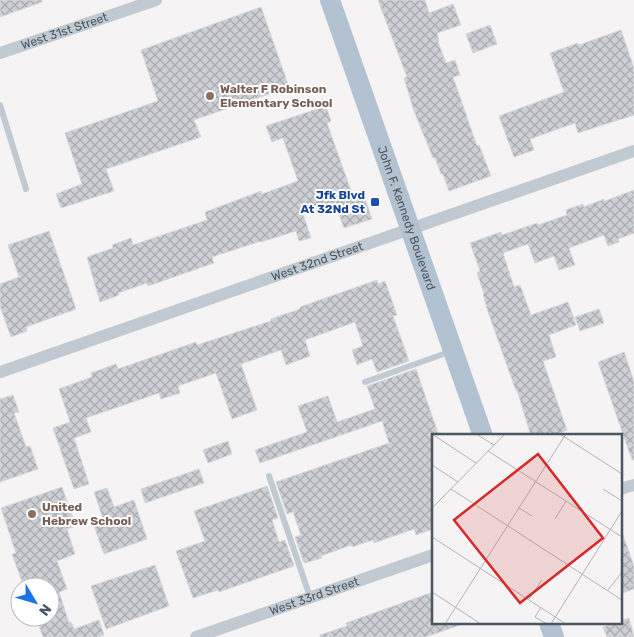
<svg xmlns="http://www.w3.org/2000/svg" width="634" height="637" font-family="Rubik,sans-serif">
  <defs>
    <pattern id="building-cross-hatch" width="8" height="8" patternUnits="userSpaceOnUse" patternTransform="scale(1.25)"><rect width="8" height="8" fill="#cdcfd5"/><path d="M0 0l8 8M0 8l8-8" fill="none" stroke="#a8abb0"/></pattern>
  </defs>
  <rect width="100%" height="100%" fill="#f5f3f3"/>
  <g fill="url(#building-cross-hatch)" stroke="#d7d9de">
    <polygon points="0,0 42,0 42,2 0,17"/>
    <polygon points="378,0 425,0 429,13 453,4 461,25 437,33 439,41 438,42 446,63 455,60 460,75 453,77 477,146 479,145 491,176 449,191 443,174 441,174 435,158 433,158 414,111 404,78 407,77"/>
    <polygon points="261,7 289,87 194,120 201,137 106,169 114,191 61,208 56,194 82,184 65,133 158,101 141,50"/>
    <polygon points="490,25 497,44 473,53 466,34"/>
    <polygon points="621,30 634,68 634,115 578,133 575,123 530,139 534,150 514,157 499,116 564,92 550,53 578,43 579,45"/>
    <polygon points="326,106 331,121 327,123 354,199 364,196 372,219 344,228 335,203 303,214 311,238 299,241 296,231 261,242 261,241 212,257 214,263 148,286 147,283 118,293 119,295 100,302 87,257 113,248 112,245 131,238 133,245 207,220 205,212 261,191 262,194 298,181 283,138 272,142 266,126"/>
    <polygon points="634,190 634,233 618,239 619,242 608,246 604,235 569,248 575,265 559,270 554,256 535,263 528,244 503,253 514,287 520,285 531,315 568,302 576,325 549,335 556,357 543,361 567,430 552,436 531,436 517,390 516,391 488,312 483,294 484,294 477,273 480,271 470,243 501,232 502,235 537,223 538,225 567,215 566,210 583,204 584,207 604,199 605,201"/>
    <polygon points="49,231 76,309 26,327 27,331 11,337 0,306 0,284 19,277 8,245"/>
    <polygon points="377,280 378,284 385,281 397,315 393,316 409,361 377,372 372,359 357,365 352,350 363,346 355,322 305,340 310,356 286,365 281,350 241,364 257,410 232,419 216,373 178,386 180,393 161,399 159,393 86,418 91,432 74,438 89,484 74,489 53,428 70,422 59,389 92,377 91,373 116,364 118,369 196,342 197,345 271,321 271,319 300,309 300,307"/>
    <polygon points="599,309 604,323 580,331 575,317"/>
    <polygon points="624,352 634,381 634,460 632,460 598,362"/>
    <polygon points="416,369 439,436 433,436 433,529 416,535 414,529 374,543 373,540 352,547 351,545 321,556 322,558 304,563 295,537 301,535 293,512 287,514 276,482 389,443 382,421 260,463 255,450 307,432 298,406 328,396 337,422 375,409 367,386"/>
    <polygon points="13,395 19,412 14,413 26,447 30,446 38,469 0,482 0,399"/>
    <polygon points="228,441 232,454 208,463 203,450"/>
    <polygon points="199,469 204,483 145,503 141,489"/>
    <polygon points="267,486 278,518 272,520 279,542 285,540 294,566 219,592 218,590 193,598 176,551 205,541 194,511"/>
    <polygon points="62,487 76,526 67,529 75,554 57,561 67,589 59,592 69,623 71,622 74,629 99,620 104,635 98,637 43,637 36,617 50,617 50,587 24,587 12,554 16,553 1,508"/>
    <polygon points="107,488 114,507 134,500 147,539 104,554 93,523 103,519 94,492"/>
    <polygon points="620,532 622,532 634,566 634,589 620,594"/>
    <polygon points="155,565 169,606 106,629 91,586"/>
    <polygon points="433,592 433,623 460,623 460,625 426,637 320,637 320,635 347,626 346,623"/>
    <polygon points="629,618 634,637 607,637 603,627 614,623 620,623 620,621"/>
  </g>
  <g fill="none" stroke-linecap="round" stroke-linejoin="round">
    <g stroke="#c1cad2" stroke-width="6">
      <polyline points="0,105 26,189"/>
      <polyline points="365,382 452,351"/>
      <polyline points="269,476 310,597"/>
    </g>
    <g stroke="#c1cad2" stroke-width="12">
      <path id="s1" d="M 0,53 L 156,0"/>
      <path id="s2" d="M 0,372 L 634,151"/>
      <polyline points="620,489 634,485"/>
      <path id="s3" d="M 196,637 L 433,555"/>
    </g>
    <g stroke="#b3c2d1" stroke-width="20">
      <path id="s4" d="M 330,0 L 483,436"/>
      <polyline points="549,623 554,637"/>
    </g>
  </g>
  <g fill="#8d6e63" stroke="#fff" stroke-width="2">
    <circle cx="210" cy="96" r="5"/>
    <circle cx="32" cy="514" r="5"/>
  </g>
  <rect fill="#1a4fb4" stroke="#fff" stroke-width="2" x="370" y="197" width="10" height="10" rx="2.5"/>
  <g text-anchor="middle" stroke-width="4" stroke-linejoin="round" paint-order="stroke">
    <g font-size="12" fill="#4a5661" stroke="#fff">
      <text dy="4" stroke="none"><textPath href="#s1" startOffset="68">West 31st Street</textPath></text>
      <text dy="4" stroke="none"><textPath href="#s4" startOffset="231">John F. Kennedy Boulevard</textPath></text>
      <text dy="4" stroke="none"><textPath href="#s2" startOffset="336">West 32nd Street</textPath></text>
      <text dy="4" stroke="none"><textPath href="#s3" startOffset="125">West 33rd Street</textPath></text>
    </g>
    <g font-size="12" font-weight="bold" fill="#785e54" stroke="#fff" text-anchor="start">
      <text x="220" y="93">Walter F Robinson<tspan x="220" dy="14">Elementary School</tspan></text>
      <text x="42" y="511">United<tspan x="42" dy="14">Hebrew School</tspan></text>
    </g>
    <g font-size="12" font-weight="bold" fill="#164399" stroke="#fff" text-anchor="end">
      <text x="365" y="199">Jfk Blvd<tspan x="365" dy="14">At 32Nd St</tspan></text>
    </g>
  </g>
  <g transform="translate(432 434)">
    <rect width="190" height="190" fill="#f5f3f3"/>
    <path fill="none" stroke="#b1b4b9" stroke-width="1" d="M 0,0 L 44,29M 44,0 L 62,11M 128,0 L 190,40M 56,17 L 190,103M 0,31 L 26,48M 19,55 L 190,166M 171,55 L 190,67M 0,74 L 73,0M 87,74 L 100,82M 123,85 L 134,67M 0,103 L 134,190M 176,156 L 190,138M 0,158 L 49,190M 97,165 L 110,146M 109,173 L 103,183 L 115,190M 13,190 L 134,0M 119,190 L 190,77"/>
    <path fill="#d62828" fill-opacity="0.15" stroke="#d62828" stroke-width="2.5" d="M 106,20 L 171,104 L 88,169 L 22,86 Z"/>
    <rect width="190" height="190" fill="none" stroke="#4a5661" stroke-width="2.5"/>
  </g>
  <g transform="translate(35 602) rotate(128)"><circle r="24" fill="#ffffff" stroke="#b7bbc0"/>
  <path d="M0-4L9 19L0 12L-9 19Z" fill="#1a73e8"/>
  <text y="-8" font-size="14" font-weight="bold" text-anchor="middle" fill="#4a5661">N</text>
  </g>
</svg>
